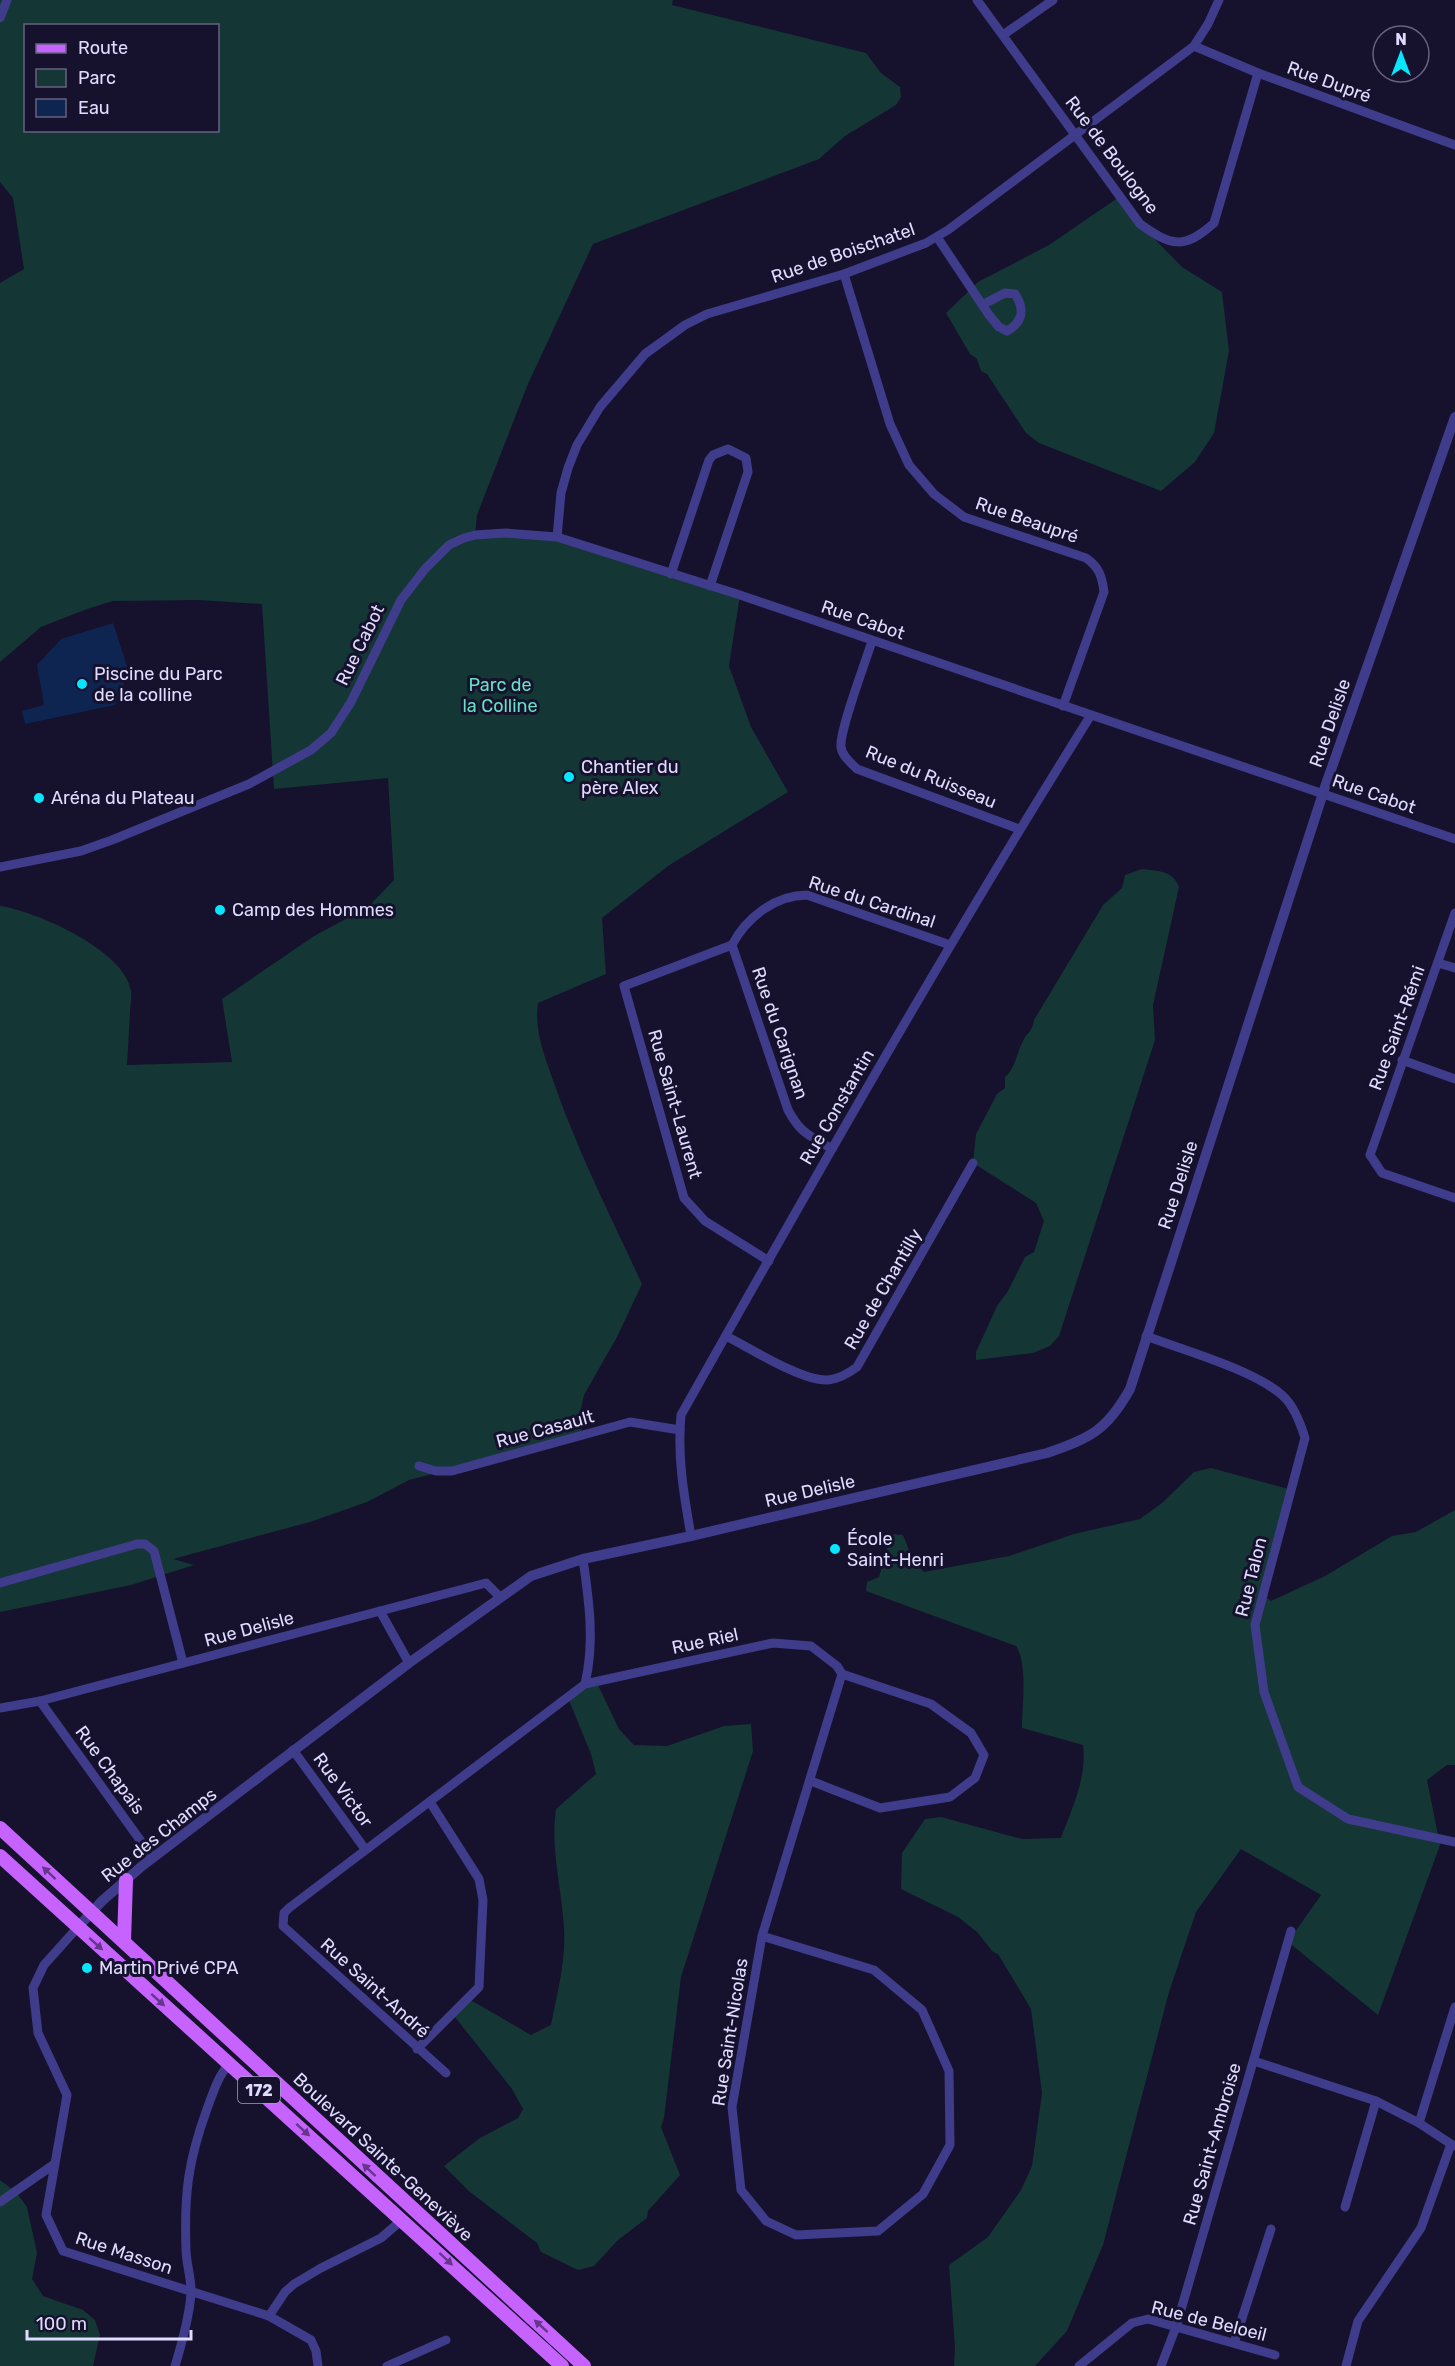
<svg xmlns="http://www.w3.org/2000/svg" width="1455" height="2366" font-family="Rubik,sans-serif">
  <rect width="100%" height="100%" fill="#16112c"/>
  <g fill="#143635" fill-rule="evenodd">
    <path d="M 0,0 L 673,0 L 672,5 L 866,53 L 881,73 L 900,87 L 901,97 L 896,105 L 845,136 L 819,159 L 593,244 L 528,384 L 477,515 L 475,535 L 557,537 L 740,595 L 729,666 L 751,727 L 788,792 L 668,866 L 602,918 L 606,974 L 538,1003 C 534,1031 545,1057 554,1083 C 578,1152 611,1217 642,1284 L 617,1337 L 584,1395 L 580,1414 L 582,1436 L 409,1480 L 367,1502 L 310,1522 L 173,1559 L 194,1565 L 131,1585 L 0,1612 L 0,906 C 36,911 125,950 131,991 C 132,998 130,1007 130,1014 C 129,1031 128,1048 127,1065 L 232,1062 L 222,999 L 314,936 L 368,907 L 394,880 L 388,778 L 274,789 L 262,604 L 198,600 L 113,601 L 87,609 L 41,627 L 0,662 L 0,283 L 24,269 L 13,198 L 0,182 ZM 26,26 L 218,26 L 218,130 L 26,130 Z"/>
    <polygon points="1119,197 1140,224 1182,267 1222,292 1229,351 1214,433 1195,462 1161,491 1039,443 1026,433 987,374 981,371 977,359 970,354 946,313 978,282 1049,245"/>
    <path d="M 1142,869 C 1157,871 1173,870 1179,887 L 1153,1005 L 1155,1040 L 1059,1336 L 1050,1346 L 1033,1353 L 976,1360 L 976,1352 L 997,1306 L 1008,1291 L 1025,1257 L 1034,1252 L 1044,1221 L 1036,1203 L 973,1163 L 976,1134 L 997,1094 L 1005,1088 L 1005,1077 C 1016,1067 1016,1054 1023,1041 C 1027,1032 1032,1033 1034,1020 L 1103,905 L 1122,888 L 1125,875 Z"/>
    <path d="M 1211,1468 L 1292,1490 L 1266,1583 L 1267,1598 L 1271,1601 L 1325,1576 L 1392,1536 L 1416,1532 L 1455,1510 L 1455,1765 L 1447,1765 L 1427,1780 L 1440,1845 L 1378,2015 L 1288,1942 L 1321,1895 L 1241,1849 L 1196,1912 L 1169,1992 L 1103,2245 L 1067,2331 L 1035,2366 L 954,2366 L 955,2347 L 949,2265 L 988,2237 L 1021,2190 L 1032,2166 L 1042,2093 L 1031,2009 L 998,1954 L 993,1952 L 977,1932 L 958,1917 L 901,1889 L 902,1853 L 925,1819 L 941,1817 L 1022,1839 L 1061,1838 C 1072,1808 1087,1778 1083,1745 L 1022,1728 C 1022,1705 1028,1665 1016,1646 L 866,1591 L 867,1582 L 879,1577 L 891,1534 L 903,1535 L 913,1560 L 924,1572 L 1009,1556 L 1074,1534 L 1140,1519 L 1162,1503 L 1194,1472 Z"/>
    <path d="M 597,1683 L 619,1729 L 634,1745 L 667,1746 L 724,1726 L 751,1724 L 753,1751 L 681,1977 L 664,2118 L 661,2127 L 680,2175 L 648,2211 L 647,2218 L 618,2240 L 594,2266 L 578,2270 L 541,2252 L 537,2243 L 470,2192 L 444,2166 L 480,2138 L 518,2118 L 523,2109 L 512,2089 L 451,2012 L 467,1998 L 531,2035 L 551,2025 C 557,1994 566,1961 564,1929 C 562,1889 550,1849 556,1809 L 596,1774 L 591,1754 L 568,1698 Z"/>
    <polygon points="0,2180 16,2192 27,2207 37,2253 32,2279 43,2296 83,2310 95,2320 100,2335 93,2366 0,2366"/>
  </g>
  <polygon fill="#0d2550" points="113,623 129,672 115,705 25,724 22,711 44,705 37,665 61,639"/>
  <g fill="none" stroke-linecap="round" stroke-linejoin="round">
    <g stroke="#3f3c8b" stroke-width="9">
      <path d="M 977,0 L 1140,224 C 1171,246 1184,250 1214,223 L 1258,73"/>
      <polyline points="0,18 7,0"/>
      <polyline points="1003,35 1053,0"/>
      <polyline points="1194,46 1258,73 1455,145"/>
      <path d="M 937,237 L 989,315 L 999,327 L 1007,331 C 1023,322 1025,309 1015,294 L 1005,293 L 982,305"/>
      <path d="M 844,274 L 890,424 L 909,465 L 934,494 L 964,517 L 1086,558 C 1099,567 1102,576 1104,592 L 1063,706"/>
      <polyline points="557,537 561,493 568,468 577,445 600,407 645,354 685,325 707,314 844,274 926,243 948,230 1194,46 1208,24 1219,0"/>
      <polyline points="671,574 709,460 713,455 728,449 746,458 748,472 710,586"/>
      <path d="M 872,641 C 866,661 839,731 841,747 C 842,756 851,763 857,769 L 1019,829"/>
      <polyline points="0,867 81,851 112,840 249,784 311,750 331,733 351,702 401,600 425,569 449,545 464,538 475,535 505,533 557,537 740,595 1455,839"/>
      <polyline points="1455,913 1370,1155 1382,1173 1455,1198"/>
      <polyline points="732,945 624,986 684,1198 705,1221 769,1261"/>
      <path d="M 732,945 C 746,918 775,895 807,895 L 950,945"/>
      <path d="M 732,945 L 788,1110 C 801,1134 809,1135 832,1149"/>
      <polyline points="1438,963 1455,968"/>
      <polyline points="1402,1060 1455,1079"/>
      <path d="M 726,1336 C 750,1348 803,1382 828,1380 C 839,1379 849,1373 857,1367 L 973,1163"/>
      <path d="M 1146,1336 C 1183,1350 1255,1370 1283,1396 C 1293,1405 1301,1425 1305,1438 L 1255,1625 L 1264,1692 L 1298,1787 L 1348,1819 L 1455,1842"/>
      <polyline points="419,1466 436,1471 452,1471 630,1422 680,1430"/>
      <path d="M 691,1536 C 684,1495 677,1457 681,1415 C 814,1179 947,944 1091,715"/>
      <path d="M 583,1559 C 589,1601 595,1642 585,1684"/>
      <polyline points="0,1583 137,1544 145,1544 154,1551 183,1663"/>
      <polyline points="380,1611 409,1663"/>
      <polyline points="40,1701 153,1858"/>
      <polyline points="0,1708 40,1701 486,1583 500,1597"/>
      <polyline points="293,1750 365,1849"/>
      <polyline points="78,1927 44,1965 33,1988 38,2033 67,2095 46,2215 63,2251 269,2316 311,2340 316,2351 318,2366"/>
      <polyline points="762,1936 874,1970 922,2010 949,2071 950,2145 923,2194 878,2231 796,2235 766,2221 741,2190 732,2107 762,1936 842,1674"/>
      <polyline points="417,2049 479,1987 483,1900 479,1879 430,1802"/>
      <polyline points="1254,2061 1376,2101 1419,2123 1454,2146"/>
      <polyline points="446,2073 283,1926 284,1913 289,1908 585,1684 773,1643 811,1646 837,1666 842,1674 931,1704 971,1733 984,1755 975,1778 950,1797 880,1808 811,1781"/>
      <polyline points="1419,2123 1455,2007"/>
      <polyline points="0,2202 53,2165"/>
      <polyline points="1345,2207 1376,2101"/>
      <polyline points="269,2316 285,2292 294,2284 321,2268 381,2238 403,2219"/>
      <polyline points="1234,2343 1271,2229"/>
      <path d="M 175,2366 C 182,2343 189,2319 191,2294 C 192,2280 186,2264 186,2249 C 184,2194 188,2161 207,2109 C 213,2093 218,2076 229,2064"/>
      <polyline points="387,2366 446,2340"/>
      <polyline points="1079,2366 1132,2323 1148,2319 1275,2355"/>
      <polyline points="1161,2366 1176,2327 1291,1931"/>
      <polyline points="1346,2366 1358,2321 1421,2228 1451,2144"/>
    </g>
    <path stroke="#3f3c8b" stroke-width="10" d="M 78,1927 L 102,1901 L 142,1866 L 409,1663 L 531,1576 L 583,1559 L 691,1536 L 1047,1453 C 1091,1438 1107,1430 1130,1389 L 1325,787 L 1455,417"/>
    <g stroke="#c663ff" stroke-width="14">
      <polyline points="0,1828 584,2366"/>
      <polyline points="0,1856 562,2366"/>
      <polyline points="124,1941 126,1880"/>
    </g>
  </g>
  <defs><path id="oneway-solid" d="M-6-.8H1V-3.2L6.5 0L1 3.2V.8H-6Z" transform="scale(1.5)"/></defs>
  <g fill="#65368b">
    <use href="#oneway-solid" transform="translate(49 1873) rotate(-137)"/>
    <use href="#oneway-solid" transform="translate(96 1944) rotate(42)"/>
    <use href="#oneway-solid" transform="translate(158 2000) rotate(42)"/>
    <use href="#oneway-solid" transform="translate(303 2130) rotate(42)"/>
    <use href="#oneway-solid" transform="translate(369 2170) rotate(-137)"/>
    <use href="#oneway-solid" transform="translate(446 2259) rotate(43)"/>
    <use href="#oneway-solid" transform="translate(541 2326) rotate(-138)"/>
  </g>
  <g fill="#08e5ff" stroke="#16112c" stroke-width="2">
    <circle cx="82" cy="684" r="6"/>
    <circle cx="569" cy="777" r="6"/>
    <circle cx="39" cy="798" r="6"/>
    <circle cx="220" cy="910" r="6"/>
    <circle cx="835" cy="1549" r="6"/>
    <circle cx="87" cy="1968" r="6"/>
  </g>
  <g text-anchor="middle" stroke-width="6" stroke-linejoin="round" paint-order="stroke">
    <rect fill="#16112c" stroke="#a39fc0" stroke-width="1.5" x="238" y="2077" width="42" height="26" rx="4.5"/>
    <g font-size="16" font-weight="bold" fill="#e0dcff">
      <text x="259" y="2096">172</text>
    </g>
    <g font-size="18" fill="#e0dcff" stroke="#16112c">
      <text transform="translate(1329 82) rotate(20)" y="6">Rue Dupré</text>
      <text transform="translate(1112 155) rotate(53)" y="6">Rue de Boulogne</text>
      <text transform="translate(843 253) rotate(-19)" y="6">Rue de Boischatel</text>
      <text transform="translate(1027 520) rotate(19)" y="6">Rue Beaupré</text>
      <text transform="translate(863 620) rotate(19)" y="6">Rue Cabot</text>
      <text transform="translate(360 645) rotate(-64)" y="6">Rue Cabot</text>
      <text transform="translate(1330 723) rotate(-71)" y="6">Rue Delisle</text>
      <text transform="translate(931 777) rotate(22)" y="6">Rue du Ruisseau</text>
      <text transform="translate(1374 794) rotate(19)" y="6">Rue Cabot</text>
      <text transform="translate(872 902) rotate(18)" y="6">Rue du Cardinal</text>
      <text transform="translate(1397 1028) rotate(-70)" y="6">Rue Saint-Rémi</text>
      <text transform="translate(780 1033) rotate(71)" y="6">Rue du Carignan</text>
      <text transform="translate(675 1104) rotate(74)" y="6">Rue Saint-Laurent</text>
      <text transform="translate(837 1107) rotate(-60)" y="6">Rue Constantin</text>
      <text transform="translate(1178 1185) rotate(-72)" y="6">Rue Delisle</text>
      <text transform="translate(883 1289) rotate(-60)" y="6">Rue de Chantilly</text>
      <text transform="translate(545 1429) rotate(-15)" y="6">Rue Casault</text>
      <text transform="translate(810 1491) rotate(-13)" y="6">Rue Delisle</text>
      <text transform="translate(1251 1577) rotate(-76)" y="6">Rue Talon</text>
      <text transform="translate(249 1629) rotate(-15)" y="6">Rue Delisle</text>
      <text transform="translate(705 1641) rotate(-12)" y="6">Rue Riel</text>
      <text transform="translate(110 1770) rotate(54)" y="6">Rue Chapais</text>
      <text transform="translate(343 1790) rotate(54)" y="6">Rue Victor</text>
      <text transform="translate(159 1835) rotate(-38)" y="6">Rue des Champs</text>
      <text transform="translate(375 1988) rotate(42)" y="6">Rue Saint-André</text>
      <text transform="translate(730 2032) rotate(-81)" y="6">Rue Saint-Nicolas</text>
      <text transform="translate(1212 2144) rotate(-74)" y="6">Rue Saint-Ambroise</text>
      <text transform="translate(383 2157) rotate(43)" y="6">Boulevard Sainte-Geneviève</text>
      <text transform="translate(124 2253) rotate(18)" y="6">Rue Masson</text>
      <text transform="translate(1209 2321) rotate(14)" y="6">Rue de Beloeil</text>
    </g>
    <g font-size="18" fill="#e0dcff" stroke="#16112c" text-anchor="start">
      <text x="94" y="680">Piscine du Parc<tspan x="94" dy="21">de la colline</tspan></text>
      <text x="581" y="773">Chantier du<tspan x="581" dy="21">père Alex</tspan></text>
      <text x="51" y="804">Aréna du Plateau</text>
      <text x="232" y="916">Camp des Hommes</text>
      <text x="847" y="1545">École<tspan x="847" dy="21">Saint-Henri</tspan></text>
      <text x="99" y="1974">Martin Privé CPA</text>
    </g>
    <g font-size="18" fill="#65e2c4" stroke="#16112c">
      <text x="500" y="691">Parc de<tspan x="500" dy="21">la Colline</tspan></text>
    </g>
  </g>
  <rect x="24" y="24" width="195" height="108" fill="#16112c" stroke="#676280" stroke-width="1.5"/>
  <rect x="36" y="44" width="30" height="9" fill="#c663ff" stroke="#676280" stroke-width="1.5"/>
  <text x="78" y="54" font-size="18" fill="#e0dcff">Route</text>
  <rect x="36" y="69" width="30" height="18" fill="#143635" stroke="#676280" stroke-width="1.5"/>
  <text x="78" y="84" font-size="18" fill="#e0dcff">Parc</text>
  <rect x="36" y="99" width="30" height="18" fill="#0d2550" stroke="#676280" stroke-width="1.5"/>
  <text x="78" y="114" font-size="18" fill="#e0dcff">Eau</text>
  <g transform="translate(1401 54)"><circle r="28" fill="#16112c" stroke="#676280" stroke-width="1.5"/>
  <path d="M0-4.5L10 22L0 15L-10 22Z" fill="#08e5ff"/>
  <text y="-9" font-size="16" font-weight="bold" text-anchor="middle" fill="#e0dcff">N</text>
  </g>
  <path d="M27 2330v9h164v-9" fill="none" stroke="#e0dcff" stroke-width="3"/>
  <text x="36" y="2330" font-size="18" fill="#e0dcff" stroke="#16112c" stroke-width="4.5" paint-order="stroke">100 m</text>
</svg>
